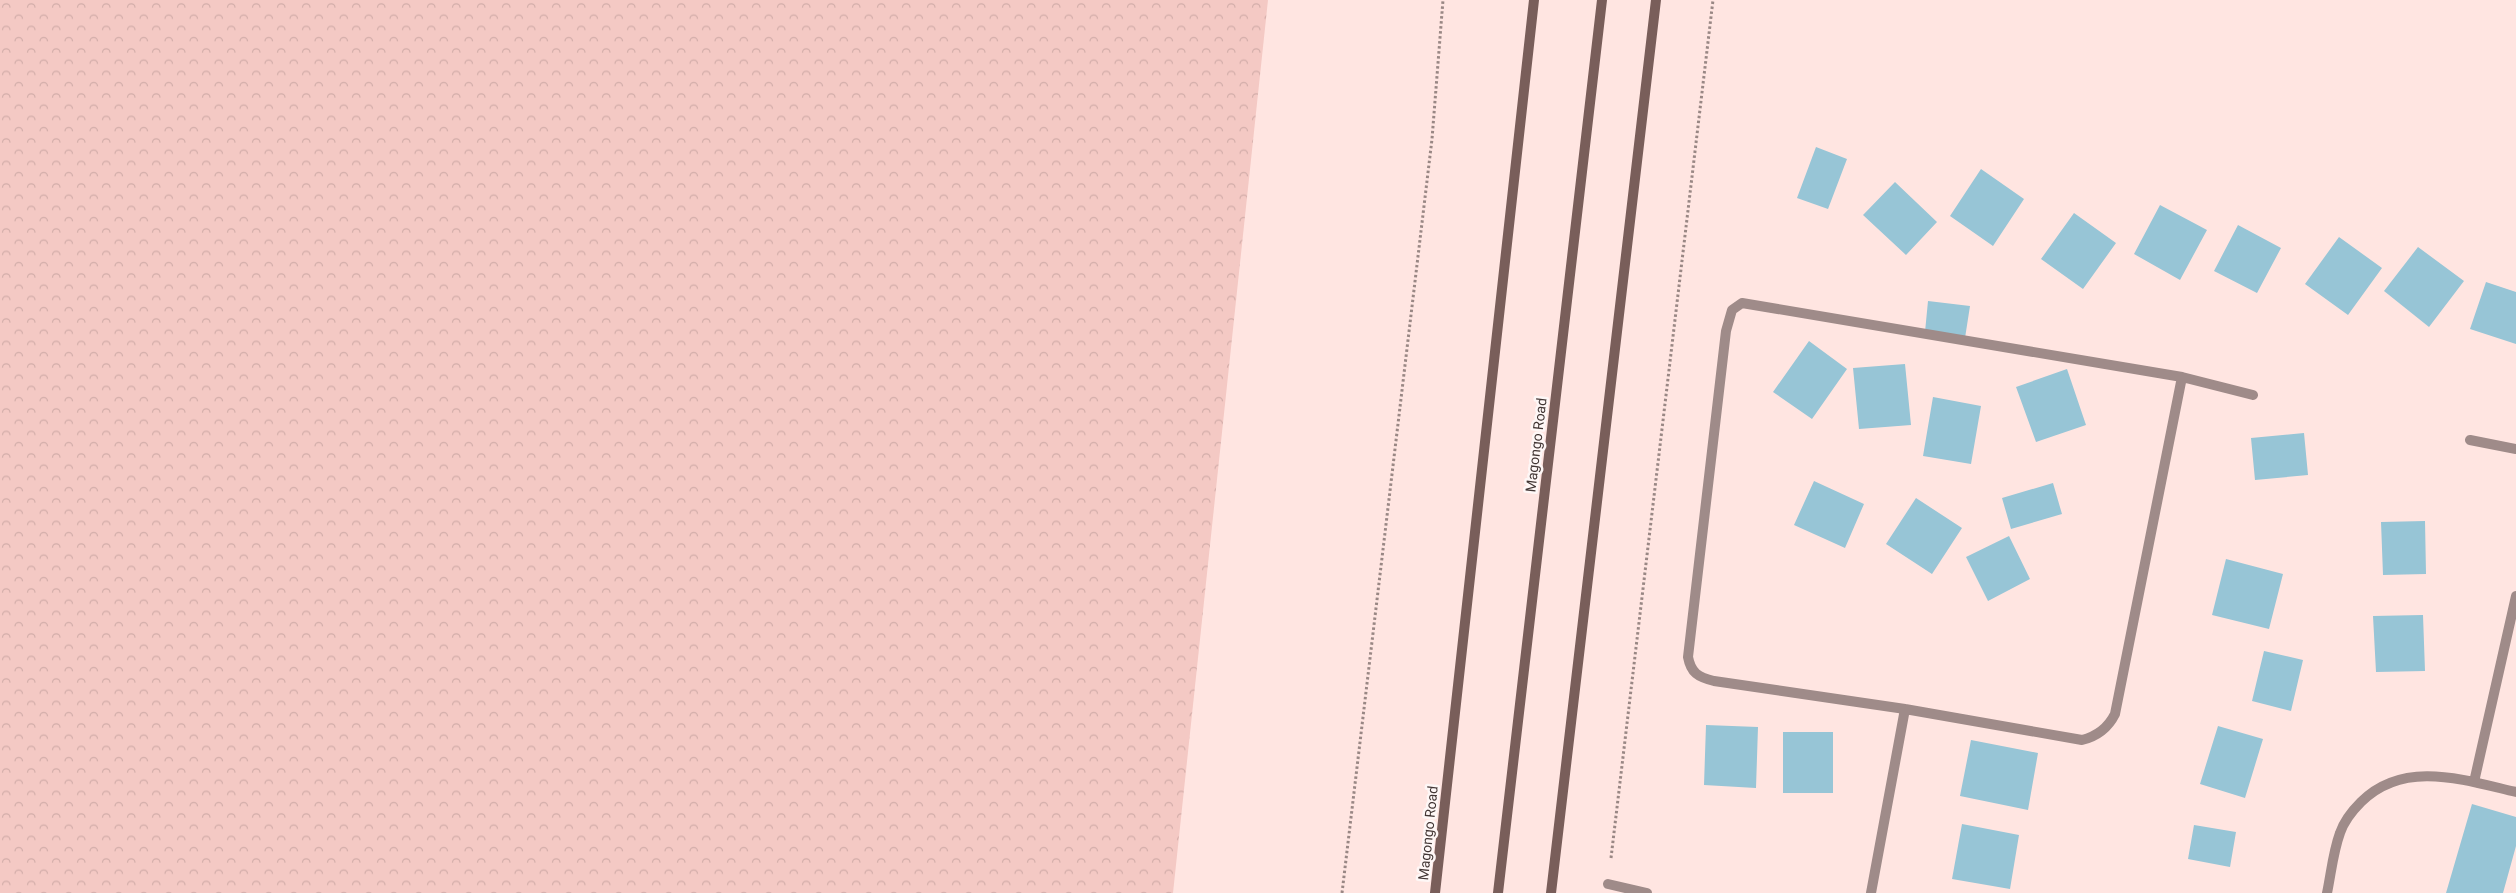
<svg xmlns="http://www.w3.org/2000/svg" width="2516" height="893" viewBox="0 0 2516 893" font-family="Roboto,sans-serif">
  <defs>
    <pattern id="forest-crowns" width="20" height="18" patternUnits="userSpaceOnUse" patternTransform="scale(1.25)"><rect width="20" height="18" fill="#f4c9c4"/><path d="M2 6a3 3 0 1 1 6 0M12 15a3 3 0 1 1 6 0" fill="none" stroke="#d2ada9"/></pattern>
  </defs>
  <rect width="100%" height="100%" fill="#ffe5e1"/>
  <!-- forest -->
  <path fill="url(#forest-crowns)" d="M0,0H1268L1173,893H0Z"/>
  <!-- building -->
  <path fill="#97c5d6" d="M1816,147L1847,159L1828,209L1797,198Z
    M1981,169L2024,199L1993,246L1950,216Z
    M1895,182L1937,222L1906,255L1863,215Z
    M2160,205L2207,230L2180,280L2134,254Z
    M2074,213L2116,243L2083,289L2041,259Z
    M2238,225L2281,248L2257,293L2214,271Z
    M2339,237L2382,268L2348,315L2305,284Z
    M2418,247L2464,281L2429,327L2384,291Z
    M2486,282L2516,292V344L2470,329Z
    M1928,301L1970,306L1965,338L1925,332Z
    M1809,341L1847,369L1812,419L1773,392Z
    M1905,364L1911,425L1859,429L1853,368Z
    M2067,369L2086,425L2036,442L2016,387Z
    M1933,397L1981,406L1971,464L1923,456Z
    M2304,433L2308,475L2255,480L2251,438Z
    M1814,481L1864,504L1845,548L1794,525Z
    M2053,483L2062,514L2011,529L2002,498Z
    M1916,498L1962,528L1932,574L1886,544Z
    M2425,521L2426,574L2383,575L2381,522Z
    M2009,536L2030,579L1988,601L1966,557Z
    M2226,559L2283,574L2269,629L2212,615Z
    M2423,615L2425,671L2376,672L2373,616Z
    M2264,651L2303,660L2291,711L2252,701Z
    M1706,725L1758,727L1756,788L1704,785Z
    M2218,726L2263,739L2245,798L2200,784Z
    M1783,732H1833V793H1783Z
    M1971,740L2038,753L2028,810L1960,796Z
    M2472,804L2516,817V846L2503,893H2446Z
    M1962,824L2019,835L2010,889L1952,879Z
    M2194,825L2236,832L2230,867L2188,859Z"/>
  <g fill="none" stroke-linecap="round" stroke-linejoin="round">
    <!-- path -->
    <path stroke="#998784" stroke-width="3" stroke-dasharray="2.5 2.5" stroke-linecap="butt" d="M1611,858L1713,0
      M1342,893L1432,139L1443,0"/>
    <!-- street -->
    <path stroke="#9f8b89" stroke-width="10" d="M2182,377L2115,714C2108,728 2098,736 2082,740L1905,709L1714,681C1698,677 1691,673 1688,657L1726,331L1732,310L1742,303L2182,377L2253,395
      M2470,440L2516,449
      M2474,782L2516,596
      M1608,884L1647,893
      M1871,893L1905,709
      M2327,893C2331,874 2333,852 2340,833C2344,821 2352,811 2361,802C2404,759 2464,780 2516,792"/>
    <!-- secondary -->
    <path stroke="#795e5a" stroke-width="10" d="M1435,893L1534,0
      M1498,893L1602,0
      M1551,893L1656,0"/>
  </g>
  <g text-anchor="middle" stroke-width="5" stroke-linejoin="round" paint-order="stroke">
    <!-- street labels -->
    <g font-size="14" fill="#423634" stroke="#fef7f6">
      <text transform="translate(1536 445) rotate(-83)" y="5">Magongo Road</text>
      <text transform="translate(1428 833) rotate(-84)" y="5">Magongo Road</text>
    </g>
  </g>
</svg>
